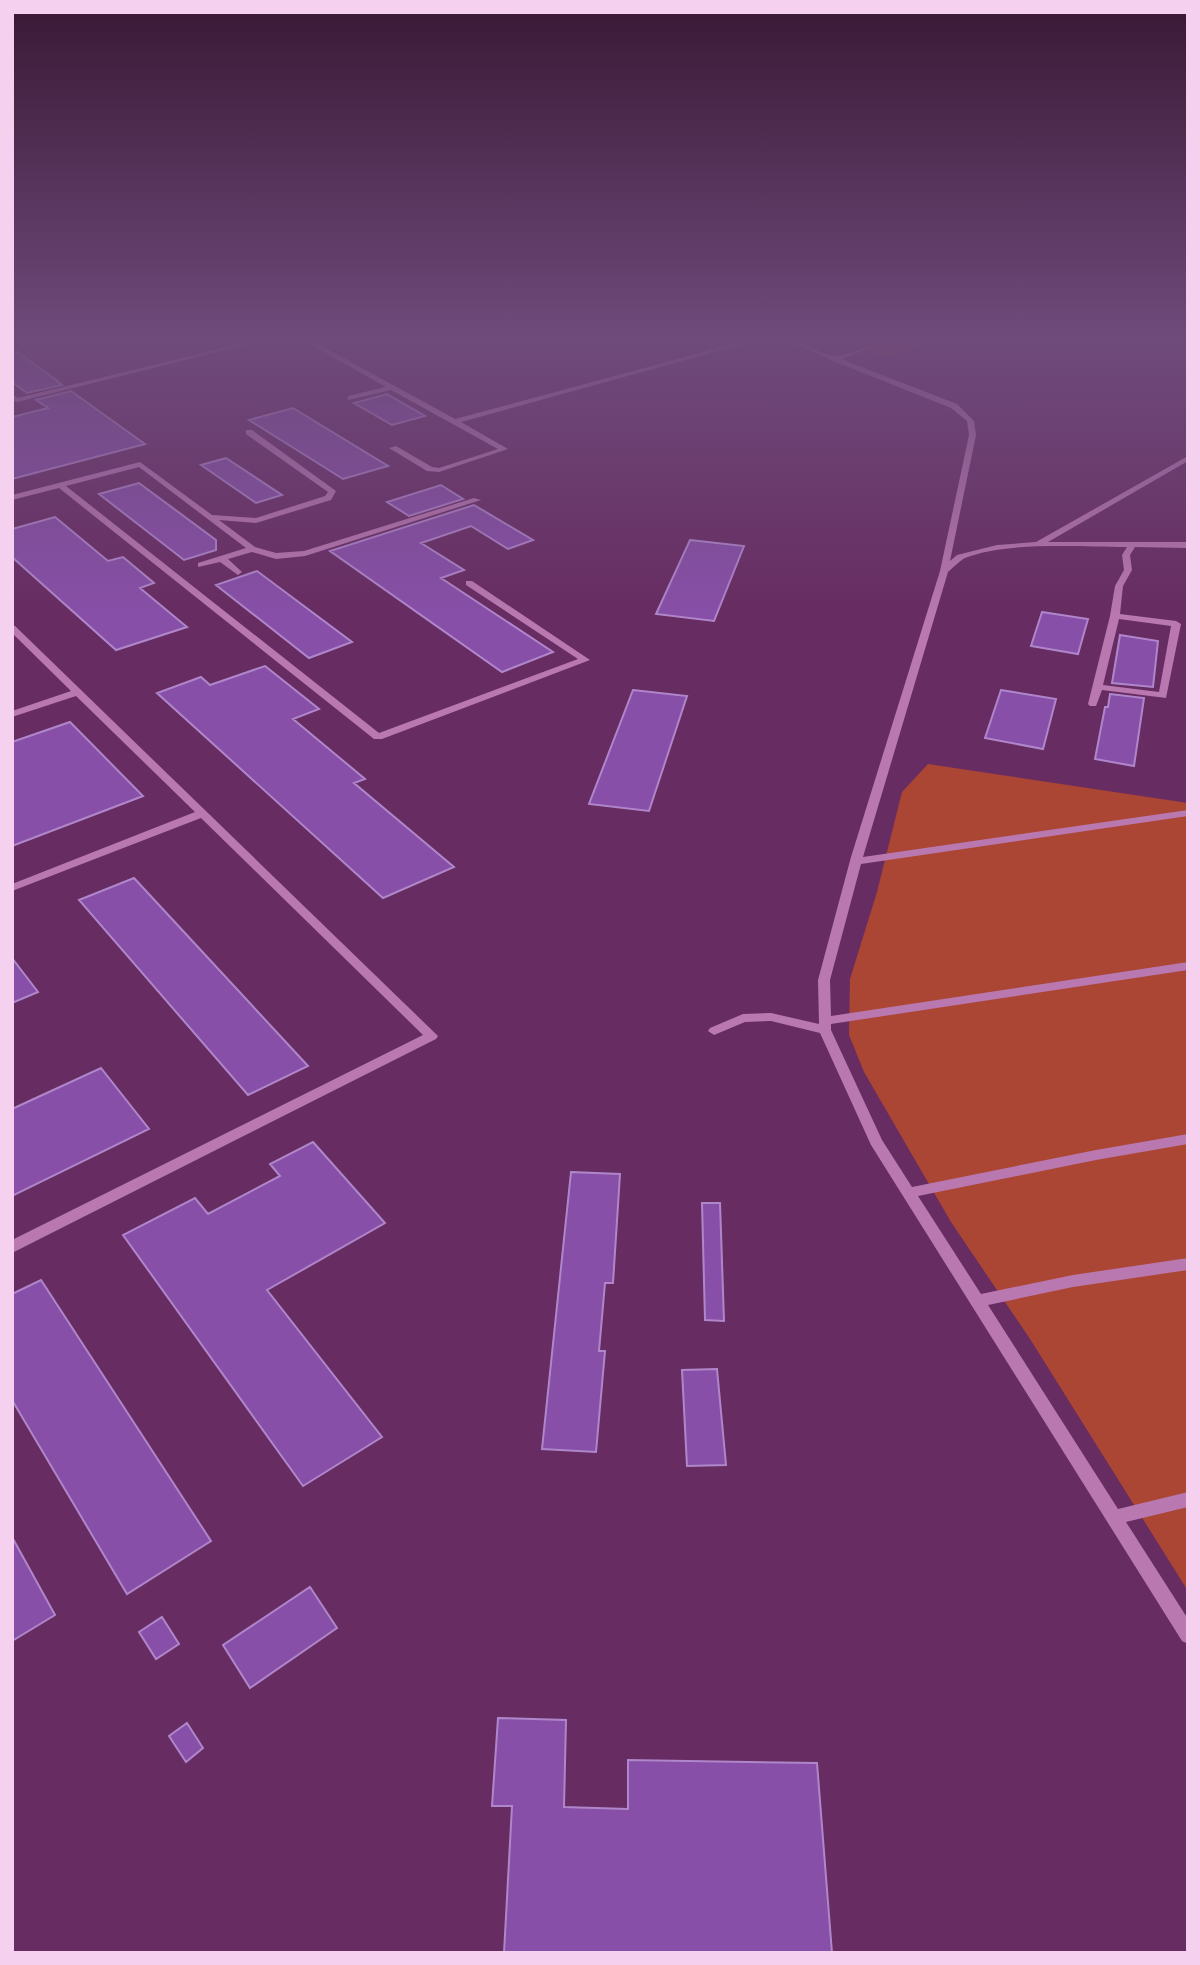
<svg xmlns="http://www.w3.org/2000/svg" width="1200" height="1965" viewBox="0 0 1200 1965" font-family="'IBM Plex Sans',sans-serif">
  <rect width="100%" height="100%" fill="#672c61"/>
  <!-- green -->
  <path fill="#ab4534" d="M842,340H939L884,357Z
    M928,764L1188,803V1591L1030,1339L951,1222L864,1072L849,1035L850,979L877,892L902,792Z"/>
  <!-- building -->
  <path fill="#874fa7" stroke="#b086cb" stroke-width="2" d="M12,348L55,379L62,385L27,393L12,382Z
    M71,391L145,444L12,479V417L48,408L36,400Z
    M387,394L425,416L392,425L354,403Z
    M293,408L388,466L343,479L249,420Z
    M226,458L282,495L256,503L201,465Z
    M139,483L216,540V550L184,560L99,494Z
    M441,485L463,499L409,516L387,502Z
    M474,505L533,540L508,549L471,526L421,543L464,570L441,578L553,652L502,672L330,551Z
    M55,517L108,561L123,557L154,583L140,588L187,627L116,650L12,557V529Z
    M690,540L744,546L714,621L656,614Z
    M257,571L352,642L309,658L216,585Z
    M1042,612L1088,619L1078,654L1031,646Z
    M1120,635L1158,641L1153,687L1112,683Z
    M265,666L319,709L293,719L365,779L354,783L454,867L383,898L157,693L201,677L210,685Z
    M633,690L687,696L649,811L589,804Z
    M1001,690L1056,699L1043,749L985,738Z
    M1110,694L1144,698L1134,766L1095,759L1105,707H1108Z
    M70,722L143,796L12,846V742Z
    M134,878L308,1066L248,1095L79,900Z
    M12,958L38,992L12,1003Z
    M101,1068L149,1129L12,1196V1109Z
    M313,1142L385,1223L267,1290L382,1437L303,1486L123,1235L195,1198L208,1214L280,1176L270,1164Z
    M571,1172L620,1174L613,1283H605L599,1351H605L596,1452L542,1449Z
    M702,1203H720L724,1321L705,1320Z
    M41,1280L211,1541L127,1594L12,1400V1294Z
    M717,1369L726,1465L687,1466L682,1370Z
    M12,1537L55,1615L12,1641Z
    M310,1587L337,1628L250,1688L223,1645Z
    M162,1617L179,1644L156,1659L139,1632Z
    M498,1718L566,1720L564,1807L628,1809V1760L817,1763L832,1953H504L512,1806H492Z
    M187,1723L203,1748L186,1762L169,1736Z"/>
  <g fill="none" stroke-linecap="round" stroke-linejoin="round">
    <!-- minor -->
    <path fill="#b978b0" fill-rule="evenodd" d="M255,340H266L17,402L12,400V394L18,398Z
      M303,340H311L455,419L748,340H758L461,422L508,449L439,472L427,471L389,448L396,446L432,467L439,468L498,449L391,390L348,400V396L386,387Z
      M786,340C804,340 818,354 834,356C847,357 876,340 894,340L841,359L957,404L974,421L976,435L950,561L957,555L997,545L1036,542L1188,456V461L1048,542H1188V548L1135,547L1130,555L1132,570L1123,586L1120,614L1176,621L1181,624L1166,698L1102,690L1096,706H1090L1088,704L1110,616L1115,586L1124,570L1122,555L1127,547C1081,547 1007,541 965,558C959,561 953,568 948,572L863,857L1188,810V816L861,864L830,980L831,1016L1188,962V970L831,1024V1030L882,1140L912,1187L1096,1150L1188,1134V1144L1096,1160L918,1196L981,1294L1073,1275L1188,1258V1270L1073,1287L988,1305L1118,1509L1188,1492V1507L1126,1522L1188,1619V1644L1182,1641L871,1145L820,1033L771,1021L745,1022L714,1035L708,1031L710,1028L743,1014L771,1013L819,1024L818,980L851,857L940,571L969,435L967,421L951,408L831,360ZM1119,619L1171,626L1159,692L1103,685Z
      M246,430H252L336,491L331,500L256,523L219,520L255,547L276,553L304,551L474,498L481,500L305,556L276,559L252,552L228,559L242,572L238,575L220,562L198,567V563L246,548L139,467L66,486L379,733L578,659L466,585V581H472L590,660L382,739H374L59,488L12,500V495L140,462L212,515L256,518L325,496L328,492L246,434Z
      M12,625L15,626L438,1036L436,1039L12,1253V1240L423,1035L201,818L12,891V884L195,812L76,696L12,717V711L71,691L12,633Z"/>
  </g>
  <!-- sky -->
  <linearGradient id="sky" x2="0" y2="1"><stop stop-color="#391835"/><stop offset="0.55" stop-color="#6e4b7b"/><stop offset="1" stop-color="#6e4b7b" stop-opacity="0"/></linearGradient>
  <rect width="1200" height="615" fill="url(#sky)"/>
  <!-- border -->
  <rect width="1200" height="1965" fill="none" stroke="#f5d1ef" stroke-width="28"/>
</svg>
